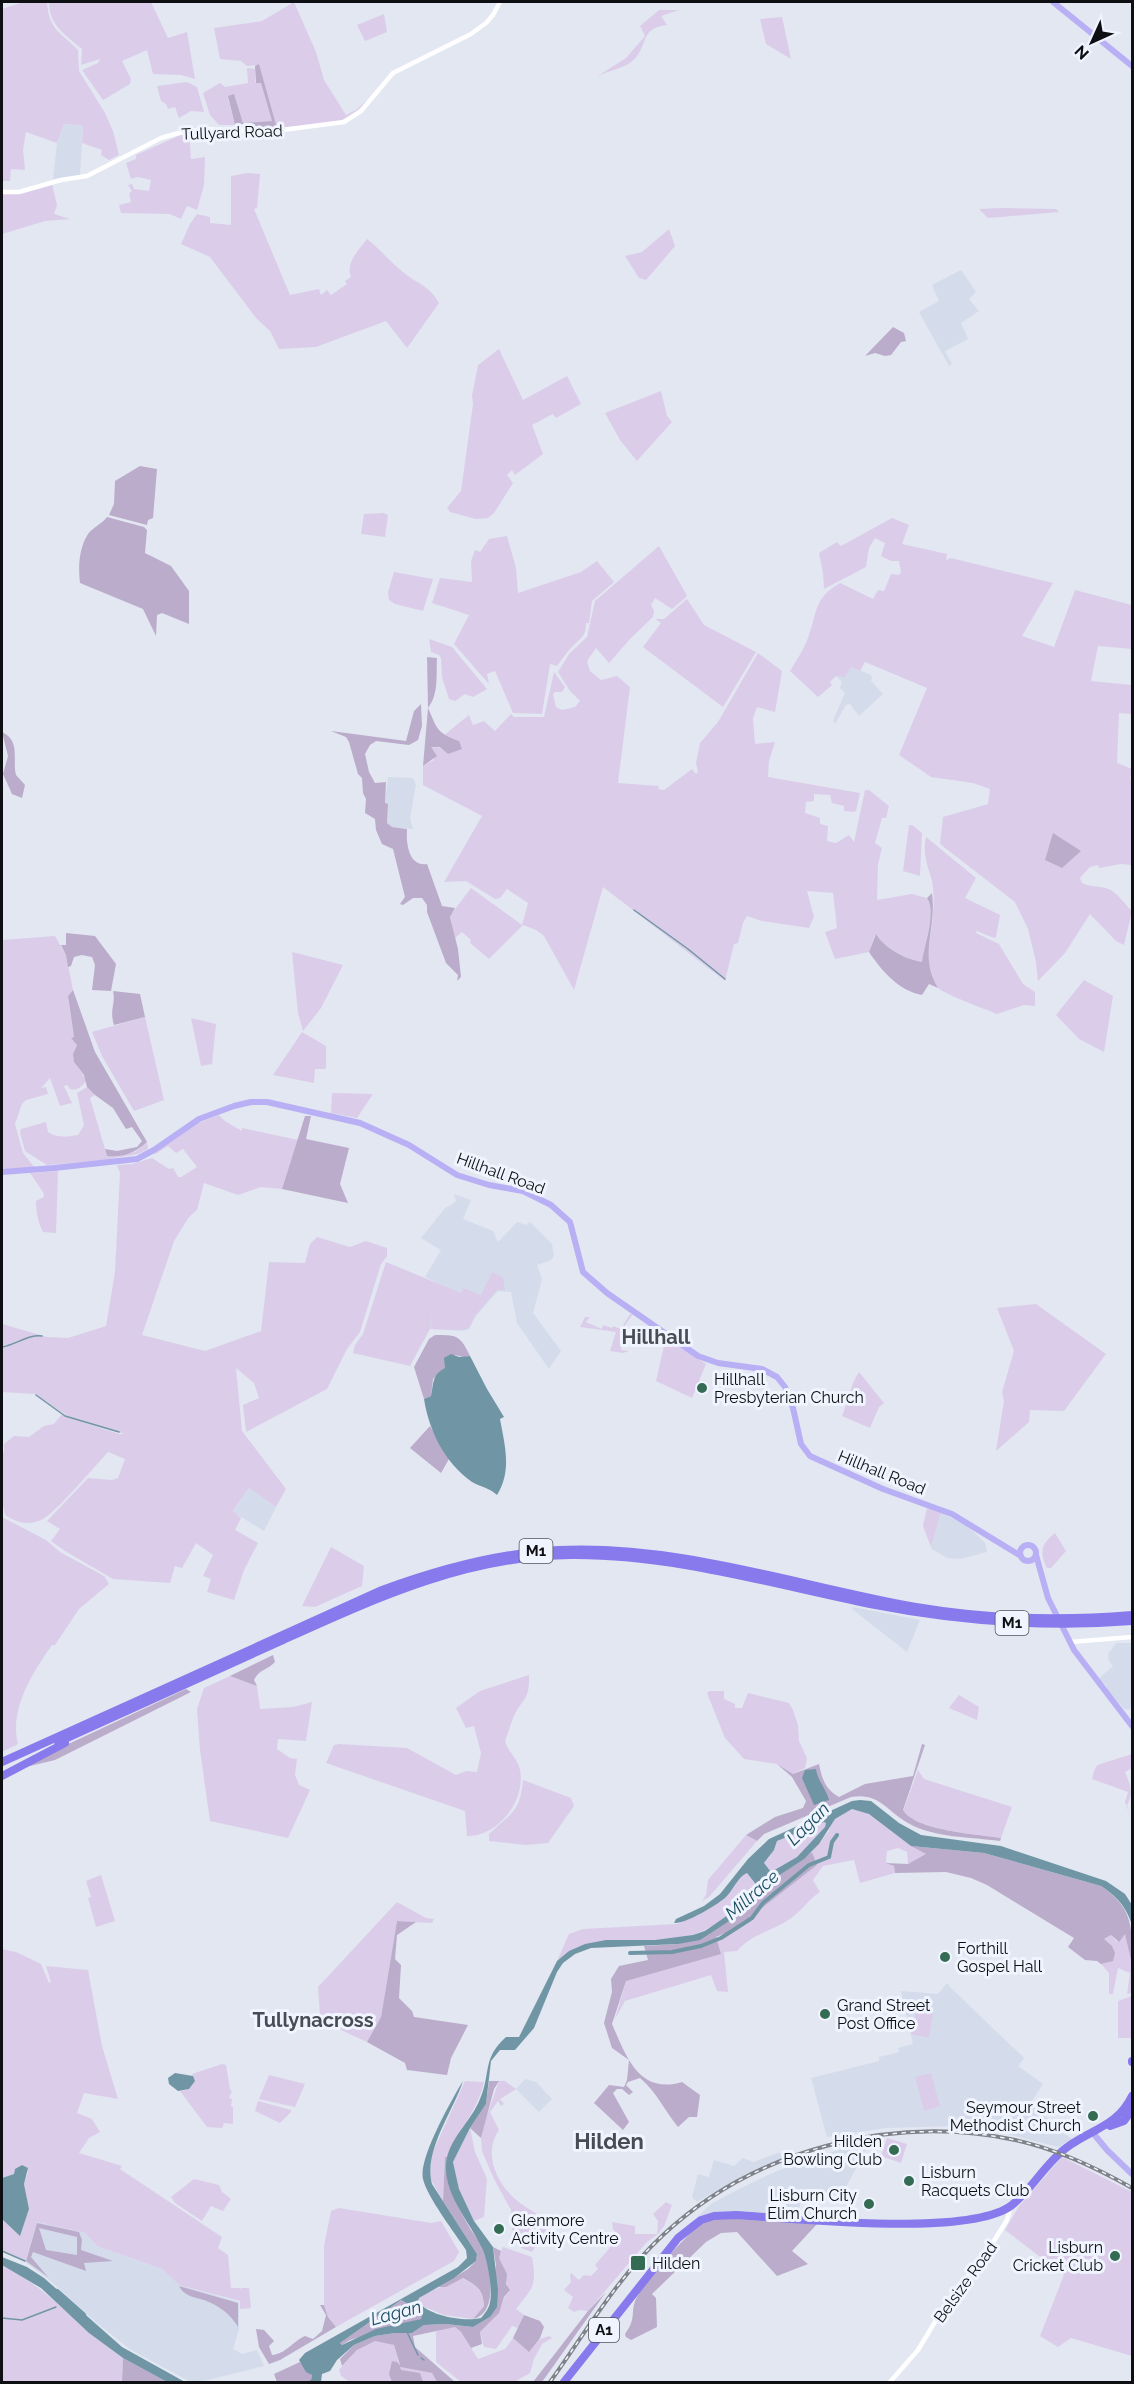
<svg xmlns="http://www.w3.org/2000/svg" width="1134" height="2384" viewBox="0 0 1134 2384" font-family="Raleway,sans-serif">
  <rect width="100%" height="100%" fill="#e2e7f1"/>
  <!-- built -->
  <path fill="#d4dcec" d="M64,124L83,126L80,175L53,180L57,143Z
    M961,270L976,292L969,299L979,311L961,323L968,339L945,351L952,364L949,366L919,312L939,301L932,285Z
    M851,667L871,675L872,678L871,681L883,694L859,716L850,704L846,705L835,724L833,720L845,693L840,688L842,682L836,676Z
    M388,777L413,778L416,784L410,819L413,829L392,827L387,823L388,804H385Z
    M454,1194L471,1200L463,1219L493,1231L498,1242L517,1222L526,1225L530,1222L552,1244L554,1256L551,1260L537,1265L542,1279L533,1313L561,1351L549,1369L517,1323L511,1292L498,1291L475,1317L469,1329L463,1331L430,1329L432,1309L441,1285L425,1277L441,1250L421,1238L446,1207L450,1206L456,1201Z
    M249,1488L276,1507L264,1531L233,1512Z
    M941,1513L968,1526L985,1543L987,1552L960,1559L947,1558L932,1549L931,1547Z
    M853,1607L920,1620L907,1652L852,1609Z
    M1116,1643H1132V1705L1129,1710L1124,1709L1106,1688L1107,1686L1098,1679L1113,1666L1109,1661L1108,1654Z
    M947,1983L952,1989L1024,2058L1018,2066L1043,2084L1030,2104L1051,2121L1050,2124L1072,2139L1058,2147L996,2131L956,2126L886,2128L827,2137L811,2078L879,2061V2057L899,2052L898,2048L913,2044L901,1991L938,1994Z
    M525,2079L536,2082L552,2099L539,2112L516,2089Z
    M861,2144L867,2147L842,2195H818L819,2191L805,2189L797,2215L729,2211L698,2216L711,2204L735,2191L768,2175L809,2158Z
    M780,2152L782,2159L746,2174L697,2202L692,2197L698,2174L709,2177L714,2160L734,2166L743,2158L753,2162Z
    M37,2222L85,2233L97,2246L162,2269L179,2285L239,2302V2329L233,2349L242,2354L257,2350L264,2366L200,2382L189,2381L131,2350L98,2324L48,2279L25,2262Z"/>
  <!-- green -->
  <path fill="#dbcdea" d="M24,2H47C49,31 61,32 78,50L79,71L105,113L113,131L119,155L109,160L101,155L102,150L82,143L83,126L64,124L57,143L26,132L23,150L25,170L11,169L10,181H2V9Z
    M49,2H151L168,38L187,32L195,79L181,75L153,74L147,50L122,61L131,79L130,84L103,100L82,70L98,63L100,59L81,65L82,49C66,35 49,26 49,2Z
    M294,2L316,52L324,80L346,115L356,110L374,94L355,113L338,122L277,128L259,65L247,66L241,61L220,59L214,28L262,21Z
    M659,10H679L661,16L667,25C637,28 650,49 630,63C625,67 606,72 598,76L626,58L645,36L640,26Z
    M384,14L387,32L365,41L357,25Z
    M782,17L791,59L766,44L760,19Z
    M248,68L255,69V82L261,83L272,121L243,123L234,95L228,97L235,125H219L210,115L203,93L220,83L225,87L248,83L247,69Z
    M187,82L197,87L204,112L191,111L179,118L175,107L168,109L166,104L161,101L157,86Z
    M185,133H189L191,159L205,157L204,185L197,210L187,206L181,219L170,214L121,213L119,205L131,202L129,193L132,191L128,185L132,184L134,189L149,191L151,180L138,177L131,179L126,163L136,159V155Z
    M248,173L260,174L257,208L254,209L290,295L319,289L321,295L327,290L331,295L347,284L345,281L351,277C345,263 359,250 367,239C380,249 390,262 403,272C417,284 429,285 439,303L407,348L386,321L316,347L279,349L270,331L256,318L210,257L181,244L190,224L197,214L210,217V223L231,225V176Z
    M52,184L57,205L54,214L70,219L45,221L2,234V193Z
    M1002,208L1056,209L1059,212L988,218L979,209Z
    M669,229L675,246L646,280L639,278L625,256L642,252Z
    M499,349L523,400L567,376L581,404L556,418L553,414L532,425L543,454L515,475L512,470L507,475L513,483L494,513L488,518L476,519L450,512L447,508L461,491L473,404L472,396L478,365Z
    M661,391L667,416L672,422L637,461L620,440L605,413Z
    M384,513L388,515L385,537L361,534L364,514Z
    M892,518L909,525L902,544L947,554L946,560L951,558L1053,583L1022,636L1054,647L1075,590L1132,605V649L1098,646L1091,681L1132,685V714L1119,713L1117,763L1132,769L1130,779L1132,780V865L1121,864L1099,868L1098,865L1090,867L1080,878L1082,883C1090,887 1098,886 1106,888C1118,892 1124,904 1132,911L1124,945L1116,941L1090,914L1065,953L1038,981L1036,962L1028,929L1015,902L940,844L943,817L988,804L990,789L973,783L931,777L899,755L927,688L865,662L860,671L851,667L845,677L836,676L830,682L832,685L818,697L790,671C796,661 804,649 808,638C818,611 813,599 840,583L873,599L878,590L884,591L891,574L899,575L901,572L899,561H891L881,556L885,543L875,538L869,548L866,567L824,589L823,573L819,553L837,542L841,546Z
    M507,536L516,568L518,593L581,572L597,561L614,582L592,601L589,623H586C587,637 578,640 569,650C565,655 561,661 557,666L550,664L542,714L513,713L495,671L487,674L489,684L454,644L469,615L432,603L440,578L472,582L471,561L475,550L480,552L489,539Z
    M659,546L687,596L685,598L672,609L655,598L651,605L654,611L653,617L630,639L609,663L596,648L587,661L590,671L601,680L617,676L630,687L618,783L659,786L658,789L664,790L692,769L696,774L698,772L696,763L700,743L718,722L758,653L782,671L775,712L757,707L753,718L755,744L775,742L769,761L768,777L860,793L856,811L853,812L844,811V806L832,803L830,795L814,794V801L806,802L805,813L820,818V824L828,826L827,841L836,843L849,835L854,842L865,790H869L889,806L886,818H882L875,843L882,848L878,864L877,900L912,894L927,898L930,902L932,913L922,963C906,959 886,948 875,935L869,952L835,959L825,932L837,928L833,893L807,891L814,917L809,928L762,921L747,916L743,923L738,943L734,944L725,981L603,887L574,990L544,936L536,930L523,925L489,959L470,943L471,940L462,932L455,938L450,916L471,888L522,925L528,903L507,889L500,898L495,899L466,881L444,882L482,816L423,785V766L434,760L431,747L462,749L458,741L443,736L469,715L473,725L484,721L495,731L511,714L514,717H544L554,672L565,687L562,692H555L553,694L556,707L562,710L575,707L580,701L570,691L558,672L569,654L587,637L595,601Z
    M394,572L433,579L423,611L395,604L389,600L388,592Z
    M687,599L704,625L756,652L723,707L643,647L661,623L655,619H664Z
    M429,639L452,647L487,689L473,697L465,694L455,701L449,699L442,677L441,658L439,655L431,652Z
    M909,825H912L922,833L920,876L903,871Z
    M926,837L976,878L965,898L1000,915L996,937L994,938L977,931L976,933L999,944L1023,984L1035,992V1006L1024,1005L997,1014C985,1009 946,995 938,988C919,972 933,933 933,913C934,904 934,890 932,881C928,867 922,853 926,837Z
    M55,936L66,955L73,990L68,997L74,1037L71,1038L77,1045C68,1063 80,1066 86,1081C82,1087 77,1091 70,1089L67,1085L64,1086L72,1103L60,1106L50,1078L41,1088L46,1087L48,1094L26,1100L22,1104L15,1124L23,1153L35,1168L2,1169V940Z
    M292,952L343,965L321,1008L303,1031L298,1013Z
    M1084,980L1113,996L1104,1052L1079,1039L1056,1015Z
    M145,1017L164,1100L134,1111L102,1056L92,1032Z
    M191,1018L216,1024L212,1064L201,1066Z
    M302,1032L326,1046V1069H315L314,1083L273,1075Z
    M87,1087L95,1095L90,1098L107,1156L135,1152L147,1142L148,1149L138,1154L103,1160L47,1165L25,1151L20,1133L21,1129L46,1122L48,1132C56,1138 68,1137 78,1135L84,1125L77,1093Z
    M332,1093L373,1094L357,1118L331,1113Z
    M219,1115L225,1121L242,1131V1128L298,1140L282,1189L261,1187L238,1195L204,1183L197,1210L189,1217L174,1241L142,1335L205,1351L261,1331L269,1262L305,1263L310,1244L317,1237L350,1247L366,1241L387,1248V1256L381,1264L360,1332L347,1349L327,1389L246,1432L243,1405L259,1398L254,1383L236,1368L242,1431L286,1489L276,1507L249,1488L233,1511L241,1518L235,1530L258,1543L244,1570L234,1600L207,1592L211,1579L203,1576L213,1555L196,1543L182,1568L175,1566L170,1583L113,1579L65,1551L51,1541L60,1529L47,1521L88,1478L112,1480L118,1478L125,1459L108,1452C95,1466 55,1514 41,1520C27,1526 16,1522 5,1515L2,1500V1455L4,1452V1444L14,1436L29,1437L44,1426L54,1424L61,1415L119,1434H125L67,1416L35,1394L2,1392V1324L47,1337L68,1338L106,1326L115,1272L120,1173L117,1165L132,1164L152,1158L169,1169L173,1168L178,1177H181L197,1167L183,1149L176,1153L168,1146L154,1155L155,1153L193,1125Z
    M58,1171L56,1233L43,1232C38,1222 36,1212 36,1201L44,1197L43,1192L30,1173Z
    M386,1262L461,1293L463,1288L481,1295L492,1272L503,1277L505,1290H497L475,1316L469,1328L463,1330L431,1329L432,1312L430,1329L410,1366L353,1353L355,1345L363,1334Z
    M1036,1304L1106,1354L1064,1411L1030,1410L1029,1422L996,1451L1004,1401L1002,1392L1014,1351L997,1308Z
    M630,1314H633L623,1328L621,1350L629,1351L623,1353L610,1351L616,1332L580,1327L585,1317H590L586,1322L602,1329L603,1325L612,1328L613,1326L621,1329Z
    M666,1337L706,1364L692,1398L656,1381Z
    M859,1372L884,1403L879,1407L870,1428L842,1416C848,1401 851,1383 859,1372Z
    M927,1508L941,1513L931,1547L923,1526Z
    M2,1517L46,1540L60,1552L104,1576L109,1584L79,1609L55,1645H52C33,1672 9,1709 18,1744L2,1752Z
    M1055,1533L1066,1551L1051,1568H1047C1039,1553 1041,1544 1055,1533Z
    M331,1547L364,1566L362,1586L315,1607L302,1606Z
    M529,1675C530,1701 522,1698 513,1718C510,1726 508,1734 505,1741C508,1752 518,1759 520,1770C526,1800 498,1837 467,1836L465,1811L326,1763L334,1745L339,1744L407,1748L456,1775L466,1771L477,1772L481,1753L474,1726L466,1728L456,1708L480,1691Z
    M230,1676L257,1686L260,1709L293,1707L312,1702L306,1741L278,1739L277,1749L290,1758L297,1759L295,1775L299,1785L310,1790L288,1838L210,1821L200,1750L197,1709L204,1688Z
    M710,1691H724V1699L735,1704V1708H742L748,1693L789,1703L793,1710L798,1725L799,1741L807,1758L805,1768L793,1774L777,1764L744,1759L725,1738L707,1693Z
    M959,1695L979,1707L977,1720L949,1708Z
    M1132,1754V1768L1125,1772C1130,1784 1134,1793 1127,1805L1130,1815L1125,1802L1128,1792L1092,1779C1093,1775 1094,1768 1098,1765C1099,1764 1127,1756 1132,1754Z
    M918,1770L924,1779L1012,1807L1001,1838C977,1834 916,1831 903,1811Z
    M523,1780L571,1798L574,1806L548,1843L526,1845L489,1841V1834C510,1813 520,1814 523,1780Z
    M852,1809C876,1810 905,1843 927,1854L908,1864L907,1852L898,1848L887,1851L886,1862L894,1866L895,1873L860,1883L854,1860L823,1866L813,1880L820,1892C810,1898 805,1907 796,1914C777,1931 755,1931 737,1951L724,1952L728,1992L717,1991L711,1975L625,2001L615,2019L626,1981L735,1929L817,1865L812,1852L829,1831L830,1825L835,1819Z
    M824,1822L827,1823L825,1827L797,1857L771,1872L764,1864L774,1850L777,1841Z
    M746,1835L757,1841L709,1897L702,1901L706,1895L708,1880Z
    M747,1873L758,1887C739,1910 709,1934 678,1939C635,1945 593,1931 557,1961L569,1934L583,1929L676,1924C693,1919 711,1909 724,1898C732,1891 737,1876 747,1873Z
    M101,1875L115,1921L96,1927L88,1898L91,1897L86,1881Z
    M397,1902L426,1918L434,1919L432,1923L397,1921L381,2017L367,2042L343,2031L320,2016L318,1987Z
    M1125,1933L1132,1965V1993L1127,1994L1130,1973L1118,1968L1113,1994H1109V1973L1101,1964L1112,1961L1104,1939L1111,1935L1117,1942Z
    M2,1949L16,1952L41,1964L49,1983L51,1982L46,1966L88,1970L102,2046L118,2099L84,2093L77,2113L92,2119L100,2132L89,2138L79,2153L122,2166L120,2169L222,2237L218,2248L228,2255L231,2288H240V2290L241,2288H249L251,2308L240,2309V2301L179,2285L162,2269L97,2246L85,2233L37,2222L25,2262L2,2251V2219L20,2235L29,2209L24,2184L28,2172L22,2165L16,2169L14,2174L2,2178Z
    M1132,1996V2038H1118V2001Z
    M916,2011L933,2014L929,2038L911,2034Z
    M222,2064L226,2065L230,2090L232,2091L229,2098L232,2099L231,2106L233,2107V2124L224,2123L222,2128L207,2127L180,2091L187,2090L193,2076L192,2074Z
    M931,2073L940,2106L924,2111L915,2077Z
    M269,2075L305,2084L295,2107L259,2099Z
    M465,2081L484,2082C478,2110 458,2130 447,2157H445L443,2201L430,2178L431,2156Z
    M499,2081H505L516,2089L499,2100H501L504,2104L501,2106L498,2101L490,2112L499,2130C483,2153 496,2182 515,2199C525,2208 540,2214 550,2224L532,2252L521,2248L523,2243L512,2230L511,2210L494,2179L482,2151L481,2138L484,2124Z
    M258,2101L291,2110V2112L280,2123L255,2111Z
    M470,2128L475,2152L487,2179L484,2217L474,2221L459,2189L453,2162Z
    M887,2138L907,2144L901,2163L881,2156Z
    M1062,2157L1132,2192V2356L1071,2338L1058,2347L1040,2336L1064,2275L1005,2230L1019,2206Z
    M194,2179L219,2185L222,2192L231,2199L223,2211L211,2206L202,2221L175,2203L171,2197Z
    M666,2202L672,2205L664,2226L658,2234L646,2243L588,2311L579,2310L574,2312L568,2308L573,2297L564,2290L571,2282L570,2275L571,2273L579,2280L584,2275L591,2276L598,2269L595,2265L619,2237L613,2229L612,2222L635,2226V2234H657L658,2221L653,2214Z
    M339,2208L431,2223L441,2221L459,2252L454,2261L336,2327L328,2317L324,2305V2246L331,2211Z
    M503,2247L532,2257C537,2286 533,2287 516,2309L524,2315L518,2328L512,2326L496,2349L484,2347L480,2332C484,2327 490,2323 494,2318C502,2310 501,2299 509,2292C504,2280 507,2268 498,2258Z
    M2,2265C49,2288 80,2329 123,2358L122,2382H2Z
    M462,2278C476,2286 483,2289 484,2306L473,2319L444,2315L420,2305L419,2298C434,2287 447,2287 462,2278Z
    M455,2327L461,2332L478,2359L505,2349L513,2338L528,2351L535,2341L549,2336L552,2338L542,2344L534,2359L530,2373L514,2382H461L436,2362V2332L440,2329Z
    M375,2340L394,2345L400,2367L432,2373L437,2382H350L341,2376L339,2370L357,2350Z"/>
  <!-- forest -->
  <path fill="#bbaccb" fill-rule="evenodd" d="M259,64L277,128L245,129L243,124L235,125L228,96L234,94L243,123L272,121L261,83H256L255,66Z
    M893,327L904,333L906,341L901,342L891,355L885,356L875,353L865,356Z
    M140,466L157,469L153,518L148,520L147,525L109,515L114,504L115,481Z
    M107,517L144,527L147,530L145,553L171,566L189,591V624L162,613L157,615L156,636L143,609L80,583C78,567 79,548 88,534C93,527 102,524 107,517Z
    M427,657L437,658C436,675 439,694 428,708C437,728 436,733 459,741L462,749L448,754L440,747H431L437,756L423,766L428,708Z
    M421,704L422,726L418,740L409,745L376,741L370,745L365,754L369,772L375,783L386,782L385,803L388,804L387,823L392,827L407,829C406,842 408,867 427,864L442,906L455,908L450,917L458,949L461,977L457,981L458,975L446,963L427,912V905L422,898H413L403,905L400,904L405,897L393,849L382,844L376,830L375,819L365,813L366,799L363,793L362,778L358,774L349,742L346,737L331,731L406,741L414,711Z
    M2,732C21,741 12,759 16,775L25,785L22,798L12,794L3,774L8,756Z
    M1053,833L1081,851L1062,868L1045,860Z
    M932,893C937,929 918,956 938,988L929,984L922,995C899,991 881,970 869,952L876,934C884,948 907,960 922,962C924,946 937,911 927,898Z
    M66,933L95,936L116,964L111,991L92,990L95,965L92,957L82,955L74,957L71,966L68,967L66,955L61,945H66Z
    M73,990L95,1052L147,1142C133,1154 124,1157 107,1156L105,1149L117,1151L137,1147L142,1141L132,1127L126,1129L113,1108L95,1095L87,1087L84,1075L74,1062L73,1054L77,1045L71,1038L74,1037L68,996Z
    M113,991L140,994L145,1017L114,1025C109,1008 116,1005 113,991Z
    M305,1116H311L306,1139L349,1148L340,1184L348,1203L282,1189Z
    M435,1335C457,1335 460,1335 470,1356L464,1357L455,1355L445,1368L433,1379L431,1396L424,1399L414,1367L429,1339Z
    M430,1426L449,1459L441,1473L410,1448Z
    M273,1655L275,1662C268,1670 259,1669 254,1680L257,1686L230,1676Z
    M186,1689L191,1692L55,1760L30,1766L32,1761Z
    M922,1744L925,1745L903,1810C915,1831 977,1834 1001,1838L1000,1841C971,1837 934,1838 908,1823C887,1811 879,1792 851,1797L764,1834L757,1841L746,1835L775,1817L803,1808L806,1801L792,1777L777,1764L793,1774L819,1764C822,1779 825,1789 839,1797L865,1784L913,1776Z
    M911,1846L984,1853L1101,1886C1134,1909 1132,1927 1132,1965L1125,1934L1119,1942L1111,1935L1104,1939L1112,1946L1115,1953L1113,1961L1101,1964L1097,1961L1085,1960L1068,1947L1074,1938L987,1885L971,1878L946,1872L895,1873L894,1866L886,1863L908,1864L926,1854Z
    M812,1852L817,1865L735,1929L716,1937L721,1954L626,1981L612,2024C626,2056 639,2095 682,2082L700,2095L697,2117H689L678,2127C665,2111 656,2091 640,2078L628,2082L626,2085L633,2092L629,2095L622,2089H617L613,2093L629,2122L623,2130L594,2103L609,2085L624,2087L627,2080L629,2060L612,2048L604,2023L612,1992L611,1979L619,1966L648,1960L644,1946L678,1944L743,1912L775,1878Z
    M397,1921L416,1922L397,1935L395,1959L401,1965L399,1998L412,2011L414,2017L468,2025L451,2058L447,2075L407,2070L405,2063L367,2042L381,2017Z
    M489,2081H499L494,2089L481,2138L470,2128L486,2104Z
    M445,2157H447C443,2182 459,2209 471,2230C475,2236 481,2243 483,2250C490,2269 499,2313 473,2319L484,2306C483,2289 477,2286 463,2278L446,2287H438L468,2269L476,2261L477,2254L443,2201Z
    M728,2218L818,2223L792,2251L808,2264L777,2276L737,2232L721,2233L706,2242L652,2294L656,2298L657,2327L631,2340L626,2337L625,2334C637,2318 630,2312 636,2299C643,2283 690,2229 705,2222C712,2219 721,2219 728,2218Z
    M37,2223L79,2232L82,2240L81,2250L113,2261L84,2263L86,2271L33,2252L31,2257L48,2277L26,2261ZM39,2228L77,2237V2255L46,2250Z
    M493,2247L501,2251L499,2258L507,2274L506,2284L510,2290L504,2297L499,2313L480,2332L482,2344L471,2348L461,2332L455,2327L413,2336L415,2347L455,2382H437L432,2373L400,2367L401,2370L420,2373L423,2382H392L389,2374L392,2361L397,2362L400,2365L394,2345L375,2341L357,2350L342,2366L340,2359L354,2345L375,2336L395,2333H412L424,2325L446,2324L473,2327L490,2317L496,2265Z
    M179,2286L238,2303V2327C231,2315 222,2308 209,2302C198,2297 185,2298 179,2286Z
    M606,2292L542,2382H533L588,2311Z
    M401,2300L422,2312L421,2319L350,2340L342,2345L340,2343Z
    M320,2305H324L328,2317L336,2327L280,2360L269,2364L259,2347L256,2329L264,2330L274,2341L269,2346L272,2355C286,2354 293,2341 305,2336L313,2339L322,2331L326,2315Z
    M524,2315L540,2321L544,2327L540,2338L529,2352L513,2338Z
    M123,2358L167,2382H122Z
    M300,2362L312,2375L311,2380L302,2382H277L274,2374Z"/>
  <!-- water -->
  <path fill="#7096a5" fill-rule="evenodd" d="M451,1354L459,1357L470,1356L487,1389L504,1417L500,1419C505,1446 512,1471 497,1495C490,1488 481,1487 472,1482C445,1463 429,1431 424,1399L431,1396C434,1382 432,1375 445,1368L444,1358Z
    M816,1769C818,1782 826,1788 829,1800L814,1805L802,1778L805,1770Z
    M860,1800L871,1801L899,1823L921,1835L1001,1846L1106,1881L1125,1894L1132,1905V1925C1126,1906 1117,1897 1101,1886L984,1853L911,1846L869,1814L852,1809L835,1819L819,1844L804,1859L775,1878L743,1912L700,1940L678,1944L591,1948L575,1954L563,1963L557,1972L534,2028L515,2050H500L491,2061L486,2104L470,2128L453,2162L459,2189L474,2221L493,2247L498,2290L497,2307L490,2317L473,2327L446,2324L424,2325L412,2333H395L375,2336L354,2345L337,2360L330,2371L322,2374L321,2382H302L311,2380L312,2375L306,2372L299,2360L305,2353L458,2267L467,2258L466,2250C455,2233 427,2197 423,2179C418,2159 452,2099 463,2081C453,2112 423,2151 432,2184L477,2254L476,2261L454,2278L419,2298L418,2302C430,2316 463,2322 481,2318C485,2313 489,2309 490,2302C493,2291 487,2258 482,2248C470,2222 444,2195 446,2164C448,2139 471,2122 480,2099C491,2074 482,2058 506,2037H519L557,1961L569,1951L585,1944L606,1940H655L693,1935L705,1931L738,1908L758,1887L747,1873C738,1876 733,1891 725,1898C715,1906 686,1924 674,1923L676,1919L704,1906L720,1894L748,1859L769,1839L852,1801ZM824,1822L826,1823L825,1827L797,1857L771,1872L764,1863L774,1850L777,1841ZM401,2300L422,2312L421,2319L376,2329L342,2345L340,2343Z
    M175,2073L193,2076L195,2081L189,2089L178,2091L169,2084L168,2078Z
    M22,2165L28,2168L24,2184L29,2209L20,2236L2,2219V2178L14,2174L15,2169Z
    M2,2257L27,2267L44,2278L122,2347L185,2382H167L123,2358L89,2333L41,2288L2,2265Z"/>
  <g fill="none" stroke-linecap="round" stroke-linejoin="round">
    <!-- stream -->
    <path stroke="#7096a5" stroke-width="1.5" d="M634,910L688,949L725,979
      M2,1347C15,1345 29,1334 42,1336
      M36,1395L65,1416L119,1432
      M2,2251L25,2261
      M2,2318L22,2320L56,2307
      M407,2332L418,2355
      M421,2358L424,2360"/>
    <!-- canal -->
    <path stroke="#7096a5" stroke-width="4" d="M630,1953L672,1952L701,1946L721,1938L752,1918L763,1903L809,1865L829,1857L832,1842L837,1835"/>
    <!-- river -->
    <path stroke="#7096a5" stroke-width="6" d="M57,2292L83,2315"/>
    <!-- minor -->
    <path stroke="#fff" stroke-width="4.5" d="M2,192H19L61,180L87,176L161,138L179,133L203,129L267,132L344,122L361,111L393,73L471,34L486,23L493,15L500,2
      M1070,1642L1132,1637
      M890,2382L918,2350L947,2302L987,2252L1007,2220L1011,2206"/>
    <!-- major -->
    <path stroke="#b8aff4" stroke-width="6" d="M1053,2L1132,66
      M2,1172L54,1168L137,1159L154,1150L199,1119L234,1106L251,1102H267L360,1123L409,1145L457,1175L489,1185L523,1191L551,1205L570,1222L583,1272L607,1293L698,1356L718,1363L762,1369L777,1377L785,1387L793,1408L801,1444L810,1456L883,1489L952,1514L1021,1556
      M1020 1553a8 8 0 1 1 16 0a8 8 0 1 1-16 0Z
      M1036,1555L1048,1598L1074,1650L1132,1726
      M1093,2133L1107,2150L1132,2174"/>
    <!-- highway -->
    <path stroke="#8879ec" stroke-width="8" d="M58,1742C133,1708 208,1674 283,1640C376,1598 467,1556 571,1555C672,1554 772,1584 870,1604C957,1621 1044,1628 1132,1621
      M2,1762L382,1590C439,1569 497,1553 558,1550C679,1544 798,1586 916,1607C987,1619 1060,1621 1132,1615
      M2,1776L65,1743
      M1132,2061V2062
      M1110,2126L1124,2121L1132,2110
      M564,2382L678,2238L701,2220L714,2216L736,2215C793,2218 970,2238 1012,2205C1032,2189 1045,2164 1066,2148C1091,2129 1117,2127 1132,2096"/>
    <defs>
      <path id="rail" d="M550,2382C586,2332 617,2278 663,2235C755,2149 893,2114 1015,2140C1057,2149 1095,2167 1132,2188"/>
    </defs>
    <!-- rail casing -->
    <use href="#rail" stroke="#7f8289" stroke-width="4"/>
    <!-- rail -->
    <use href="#rail" stroke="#f0f4fe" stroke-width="1.5" stroke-dasharray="4.5" stroke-linecap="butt"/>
  </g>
  <!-- markers -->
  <g fill="#346c53" stroke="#f0f4fe" stroke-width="2">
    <circle cx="702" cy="1388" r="6"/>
    <circle cx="945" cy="1957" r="6"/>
    <circle cx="825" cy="2014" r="6"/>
    <circle cx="1093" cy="2116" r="6"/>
    <circle cx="894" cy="2150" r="6"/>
    <circle cx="909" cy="2181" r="6"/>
    <circle cx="869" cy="2204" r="6"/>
    <circle cx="499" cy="2229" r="6"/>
    <circle cx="1115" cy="2256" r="6"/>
    <rect x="630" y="2255" width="16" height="16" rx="3"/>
  </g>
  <g text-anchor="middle" stroke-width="6" stroke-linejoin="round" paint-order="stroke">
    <!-- shield labels -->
    <g fill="#f0f4fe" stroke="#525459" stroke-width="1.5">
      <rect x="519.5" y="1539" width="33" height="24" rx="4.5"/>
      <rect x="995.5" y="1611" width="33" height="24" rx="4.5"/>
      <rect x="589" y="2318" width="30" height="24" rx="4.5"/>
    </g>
    <g font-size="15" font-weight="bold" fill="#0e0f12">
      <text x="536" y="1556">M1</text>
      <text x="1012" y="1628">M1</text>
      <text x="604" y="2335">A1</text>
    </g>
    <!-- street labels -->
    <g font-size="16" fill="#0e0f12" stroke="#f0f4fe">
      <text transform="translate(232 132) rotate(-2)" y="6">Tullyard Road</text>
      <text transform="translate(501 1173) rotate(20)" y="6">Hillhall Road</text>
      <text transform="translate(882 1472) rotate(22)" y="6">Hillhall Road</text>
      <text transform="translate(965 2282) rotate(-54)" y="6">Belsize Road</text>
    </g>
    <!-- poi labels -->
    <g font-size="16" fill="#0e0f12" stroke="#f0f4fe" text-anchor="start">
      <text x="714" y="1385">Hillhall<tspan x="714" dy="18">Presbyterian Church</tspan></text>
      <text x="957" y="1954">Forthill<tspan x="957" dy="18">Gospel Hall</tspan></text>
      <text x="837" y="2011">Grand Street<tspan x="837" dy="18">Post Office</tspan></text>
      <text x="1081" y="2113" text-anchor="end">Seymour Street<tspan x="1081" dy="18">Methodist Church</tspan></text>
      <text x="882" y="2147" text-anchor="end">Hilden<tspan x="882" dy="18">Bowling Club</tspan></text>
      <text x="921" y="2178">Lisburn<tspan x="921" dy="18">Racquets Club</tspan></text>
      <text x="857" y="2201" text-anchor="end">Lisburn City<tspan x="857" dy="18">Elim Church</tspan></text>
      <text x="511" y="2226">Glenmore<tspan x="511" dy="18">Activity Centre</tspan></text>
      <text x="1103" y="2253" text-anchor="end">Lisburn<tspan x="1103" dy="18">Cricket Club</tspan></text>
      <text x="652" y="2269">Hilden</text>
    </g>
    <!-- water labels -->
    <g font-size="18" font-style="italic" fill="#1a4e60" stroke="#f0f4fe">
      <text transform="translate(808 1824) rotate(-45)" y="6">Lagan</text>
      <text transform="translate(752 1895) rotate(-41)" y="6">Millrace</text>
      <text transform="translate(396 2313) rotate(-15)" y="6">Lagan</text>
    </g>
    <!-- quarter labels -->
    <g font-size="20" font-weight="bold" fill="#484c54" stroke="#f0f4fe">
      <text x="656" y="1344">Hillhall</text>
      <text x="313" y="2027">Tullynacross</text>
    </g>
    <!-- district labels -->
    <g font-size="22" font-weight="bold" fill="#484c54" stroke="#f0f4fe">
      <text x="609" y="2149">Hilden</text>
    </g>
  </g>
  <!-- border -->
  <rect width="1134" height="2384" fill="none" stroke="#0e0f12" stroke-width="6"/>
  <!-- north arrow -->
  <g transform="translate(1092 42) rotate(225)" stroke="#f0f4fe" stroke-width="4.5" paint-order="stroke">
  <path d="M0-4.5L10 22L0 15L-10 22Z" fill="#0e0f12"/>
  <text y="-9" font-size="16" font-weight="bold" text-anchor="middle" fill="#0e0f12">N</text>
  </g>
</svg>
